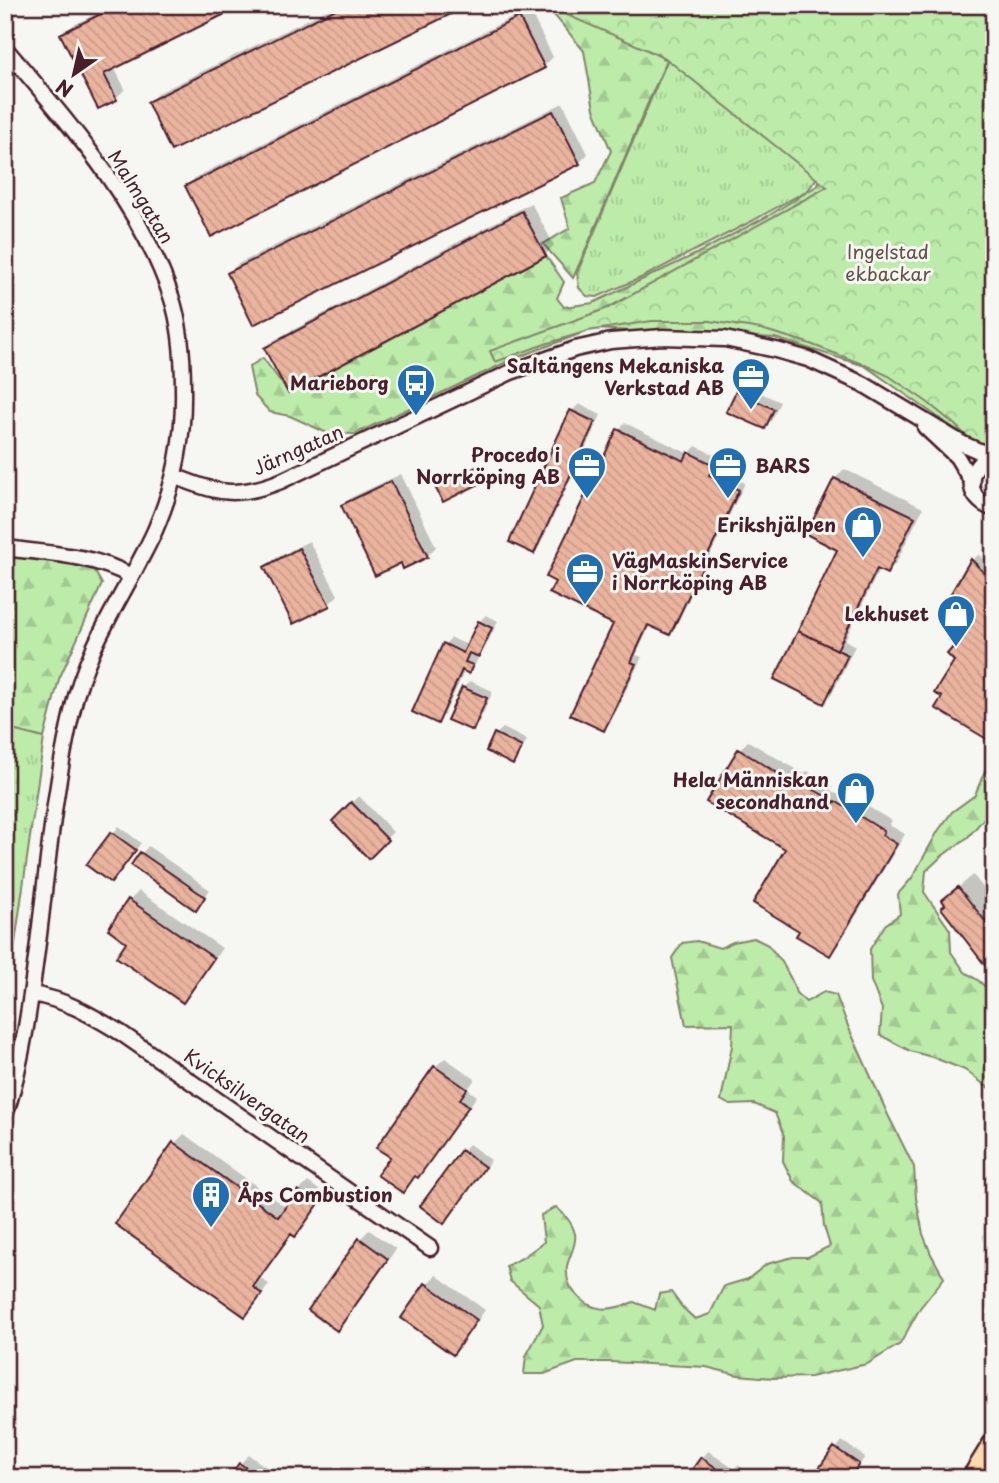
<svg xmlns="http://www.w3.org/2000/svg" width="999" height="1483" viewBox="0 0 999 1483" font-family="'Playpen Sans',sans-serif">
  <defs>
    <pattern id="grass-tufts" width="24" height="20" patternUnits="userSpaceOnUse" patternTransform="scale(1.75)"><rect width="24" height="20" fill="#bcebaa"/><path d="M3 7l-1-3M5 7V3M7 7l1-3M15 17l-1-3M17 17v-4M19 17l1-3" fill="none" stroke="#a3c992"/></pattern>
    <pattern id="forest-firs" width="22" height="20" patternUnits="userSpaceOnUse" patternTransform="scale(1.75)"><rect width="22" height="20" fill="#bcebaa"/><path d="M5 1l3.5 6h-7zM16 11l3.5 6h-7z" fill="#a3c992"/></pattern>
    <pattern id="park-crowns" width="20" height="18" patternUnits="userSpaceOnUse" patternTransform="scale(1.75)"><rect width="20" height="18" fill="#bcebaa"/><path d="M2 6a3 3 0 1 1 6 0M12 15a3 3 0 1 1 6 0" fill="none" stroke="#a3c992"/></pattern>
    <pattern id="building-back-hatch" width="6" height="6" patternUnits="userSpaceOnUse" patternTransform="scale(1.75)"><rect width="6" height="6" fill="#eab49e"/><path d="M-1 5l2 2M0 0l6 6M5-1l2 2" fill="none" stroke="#ca9a88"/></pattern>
  </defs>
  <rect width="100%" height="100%" fill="#f6f6f2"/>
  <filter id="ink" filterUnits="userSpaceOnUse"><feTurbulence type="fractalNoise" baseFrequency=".0143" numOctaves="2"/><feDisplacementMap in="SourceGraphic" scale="14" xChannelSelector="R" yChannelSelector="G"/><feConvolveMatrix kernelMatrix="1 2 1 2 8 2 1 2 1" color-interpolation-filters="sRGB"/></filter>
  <g filter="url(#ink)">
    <!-- grass -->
    <path fill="url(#grass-tufts)" stroke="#83856a" stroke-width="2" d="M846,5L824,168L808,190L752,221L645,276L597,297L587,296L579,288L577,273L668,59L611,28Z
      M5,728L44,738L7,1000L5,1001Z"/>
    <!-- forest -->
    <path fill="url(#forest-firs)" stroke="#83856a" stroke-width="2" d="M539,5H568L590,21L667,60C634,132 606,206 573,278L543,244L570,228L561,198L595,183L611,151L594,109L584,51L551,11Z
      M994,5V427L962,434L865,366L775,338L593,329L513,359L355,434L327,433L290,416L270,412L255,396L249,367L263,358L289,393L546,256L564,282L557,298L564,307L593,303L694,255L768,216L818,185L836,105Z
      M5,554L91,565L102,584L59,679L44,738L5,728Z
      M994,765V807L968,837L942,856L926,871L924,892L950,930L951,952L965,972L979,981L994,995V1092L965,1070L932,1057L910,1051L880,1035L882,1009L871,981L870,949L885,925L900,914L898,894L912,878L938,831L952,812L975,795L986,768Z
      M754,938L768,945L782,962L792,981L796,993L806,1002L824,992L836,995L848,1026L888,1115L914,1167L916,1198L923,1234L931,1254L944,1278L920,1308L900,1344L867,1364L810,1377L773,1378L738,1375L706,1367L610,1362H577L544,1374H524L526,1356L543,1325L539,1305L510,1281L506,1266L522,1258L544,1242L541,1215L556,1207C565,1215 572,1222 575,1234C577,1245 569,1256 567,1266C566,1276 568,1285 574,1292C592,1314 610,1311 634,1302L655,1310L659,1294L671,1292L682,1307L695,1319L710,1314L724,1286L748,1279L767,1264L793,1257H808L830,1246L824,1226L822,1203L793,1181L783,1161L784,1136L775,1113L754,1104L730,1105L721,1100L732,1046L733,1024L686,1025L672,958L682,943L697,941L720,948L733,942Z"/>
    <!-- park -->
    <path fill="url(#park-crowns)" stroke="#83856a" stroke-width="2" d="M544,5H994V435L979,448L954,424L927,402L889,376L865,365L805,342L761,329L710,321H652L588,331L545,344L495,362L490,351L608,308L827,187L664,57Z"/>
    <!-- shadow -->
    <path fill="#0003" d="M113,5H239L114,67L125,89L116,98L63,35L72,26Z
      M337,5H457L450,12L149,102L158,93Z
      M529,9L553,57L544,66L187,186L196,177Z
      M563,103L588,154L579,163L229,273L238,264Z
      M531,203L554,245L545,255L266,348L276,339Z
      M744,385L780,402L771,421L764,427L737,392Z
      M579,404L601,415L540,545L534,552L572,411Z
      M625,423L689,454L696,446L720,458L715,468L745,483L676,626L669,633L651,624L636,655L642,657L610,723L604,729L616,623L557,581L548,576L619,430Z
      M480,464L487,477L482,481L437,487L441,483Z
      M844,469L923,508L896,563L887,572L880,568L845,640L855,646L833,692L824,701L840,549L835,479Z
      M401,474L436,547L427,556L401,561L343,506L352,497Z
      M309,541L338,595L329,604L266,567L276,558Z
      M979,554L994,570V735L944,697L956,661L957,646L956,635L940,617L973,560Z
      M486,615L498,621L485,648L476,657L478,658L475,665L468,671L465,670L444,715L437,721L445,644L451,638L468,645L479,622Z
      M470,681L493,691L479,722L472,729L463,688Z
      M503,728L527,740L519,756L512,763L496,734Z
      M748,741L804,774L807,771L826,782L833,786L830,790L842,797L845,793L892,821L889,825L905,834L839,944L830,954L802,930L788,849L739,750Z
      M359,796L393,832L369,856L334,821Z
      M119,826L141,843L117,874L89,864Z
      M148,846L210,890L195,908L133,865Z
      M973,875L994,901V974L944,900Z
      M139,891L222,948L192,992L183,1001L129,942L130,900Z
      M445,1058L475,1079L468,1089L477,1096L426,1166L417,1175H416L402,1191L392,1157L378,1147L435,1067Z
      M184,1134L287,1208L299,1191L308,1182L326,1195L304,1226L295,1235L292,1233L260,1278L269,1284L254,1306L245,1315L117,1224L175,1143Z
      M469,1144L491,1160L451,1215L444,1222L423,1206L463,1151Z
      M369,1230L396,1249L346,1320L337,1329L360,1239Z
      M436,1275L485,1310L462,1343L453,1352L426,1285Z
      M5,1401L15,1408L5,1421Z
      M842,1441L865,1457L850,1478H814Z
      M708,1451L734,1469L738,1465L757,1478H688Z
      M249,1455L282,1478H230L240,1464Z"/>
    <!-- building -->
    <path fill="url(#building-back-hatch)" stroke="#4a1f2b" stroke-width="2" d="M119,5H243L104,74L117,100L98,109L60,34Z
      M344,5H447L451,14L171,151L147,102Z
      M519,17L545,68L211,237L185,186Z
      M553,111L580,164L253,325L227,273Z
      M522,211L546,256L288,393L264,348Z
      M736,391L774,409L765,429L726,412Z
      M570,410L595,422L534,554L509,542Z
      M617,429L684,461L688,452L714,465L709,475L739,490L670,635L648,625L631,662L636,664L604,731L570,715L613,624L549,593L555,582L546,577Z
      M476,467L483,482L443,502L435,487Z
      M834,478L915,517L887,574L877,569L837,650L798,631L837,550L806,534Z
      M391,481L428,557L403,569L401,563L375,576L341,505Z
      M299,548L330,606L293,624L264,567Z
      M971,559L989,578L992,574L994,575V735L990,741L935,708L942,697L934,693L954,661L947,654L954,646L949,639L953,635L937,617Z
      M478,621L492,628L479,657L469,653L465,662L473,665L469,674L462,670L438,724L412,712L443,643L463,653Z
      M798,631L848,655L824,704L774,679Z
      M462,687L487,698L473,731L447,720Z
      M494,733L522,747L513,765L486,751Z
      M738,749L794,783L796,779L816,791L825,796L822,800L832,805L835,801L884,831L882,835L897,844L830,956L796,936L799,931L753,903L785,849L706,802Z
      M351,802L388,840L369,859L332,821Z
      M111,832L136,850L111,883L86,865Z
      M140,852L205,897L196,911L131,865Z
      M958,887L994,932V977L941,908L945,905L942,900Z
      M128,899L214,958L183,1003L116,957L126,942L108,929Z
      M434,1066L467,1089L460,1099L469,1106L418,1178L415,1176L403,1193L377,1175L390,1157L376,1148Z
      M173,1142L278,1217L298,1190L318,1205L295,1237L291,1234L253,1287L262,1294L245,1317L115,1224Z
      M461,1150L485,1167L444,1224L420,1206Z
      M359,1238L388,1259L337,1331L308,1310Z
      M425,1283L477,1320L453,1355L401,1318Z
      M834,1447L859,1464L850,1478H812Z
      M701,1457L726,1475L730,1470L741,1478H686Z
      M239,1463L261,1478H228Z"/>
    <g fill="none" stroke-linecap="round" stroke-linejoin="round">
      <defs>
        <path id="minor" d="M5,48C69,124 139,201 171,296C181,325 183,357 183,388C184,434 176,480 158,523C152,539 143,554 135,570C110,616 83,660 72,712C55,785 48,860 39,935C31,996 24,1057 5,1116
          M925,427L957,457L972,482
          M994,454C965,465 963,499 994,509
          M174,476C217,493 236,499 281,481L511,372L575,349L611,341L663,337L725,339L776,350L808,359L863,384L963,444L979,451L993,454
          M5,548C50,554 91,554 131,576
          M32,994C67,1000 91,1015 121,1033L430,1248"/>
        <path id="highway" d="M973,1478L994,1444"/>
      </defs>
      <!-- minor casing -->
      <use href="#minor" stroke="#4a1f2b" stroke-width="19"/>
      <!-- highway casing -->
      <use href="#highway" stroke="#4a1f2b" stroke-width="26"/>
      <!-- minor -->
      <use href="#minor" stroke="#f6f6f2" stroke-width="14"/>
      <!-- highway -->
      <use href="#highway" stroke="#fedbac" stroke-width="21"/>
    </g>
  </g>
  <!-- icons -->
  <defs>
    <symbol id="office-pin" viewBox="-11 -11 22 30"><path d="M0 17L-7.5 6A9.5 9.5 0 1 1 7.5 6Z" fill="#1f6fb2" stroke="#f6f6f2"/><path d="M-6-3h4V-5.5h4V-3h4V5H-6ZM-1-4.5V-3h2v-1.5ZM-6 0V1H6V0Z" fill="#fff"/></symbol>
    <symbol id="bus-pin" viewBox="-11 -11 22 30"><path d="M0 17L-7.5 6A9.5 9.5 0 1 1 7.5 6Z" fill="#1f6fb2" stroke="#f6f6f2"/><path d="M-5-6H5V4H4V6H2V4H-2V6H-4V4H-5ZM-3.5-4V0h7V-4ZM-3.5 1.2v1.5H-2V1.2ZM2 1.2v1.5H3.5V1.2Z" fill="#fff"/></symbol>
    <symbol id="shop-pin" viewBox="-11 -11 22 30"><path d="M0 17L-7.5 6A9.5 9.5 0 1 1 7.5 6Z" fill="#1f6fb2" stroke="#f6f6f2"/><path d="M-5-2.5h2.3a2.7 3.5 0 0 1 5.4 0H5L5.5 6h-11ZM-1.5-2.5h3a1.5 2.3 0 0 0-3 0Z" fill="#fff"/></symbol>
    <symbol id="building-pin" viewBox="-11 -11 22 30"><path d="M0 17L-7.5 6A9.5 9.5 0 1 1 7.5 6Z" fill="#1f6fb2" stroke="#f6f6f2"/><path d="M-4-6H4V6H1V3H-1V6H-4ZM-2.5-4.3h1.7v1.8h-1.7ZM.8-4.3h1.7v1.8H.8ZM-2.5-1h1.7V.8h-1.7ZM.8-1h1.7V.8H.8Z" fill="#fff"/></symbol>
  </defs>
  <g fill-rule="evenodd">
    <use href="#office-pin" x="729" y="355" width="44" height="60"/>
    <use href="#bus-pin" x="394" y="361" width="44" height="60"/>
    <use href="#office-pin" x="565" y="444" width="44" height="60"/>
    <use href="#office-pin" x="706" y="444" width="44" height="60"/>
    <use href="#shop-pin" x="841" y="503" width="44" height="60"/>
    <use href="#office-pin" x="563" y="550" width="44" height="60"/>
    <use href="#shop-pin" x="934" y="592" width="44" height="60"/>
    <use href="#shop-pin" x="834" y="769" width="44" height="60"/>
    <use href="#building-pin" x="189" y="1173" width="44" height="60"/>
  </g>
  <g text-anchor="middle" stroke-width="6" stroke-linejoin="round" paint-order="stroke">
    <!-- street labels -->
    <g font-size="19" fill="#4a1f2b" stroke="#f6f6f2">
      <text transform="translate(141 197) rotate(58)" y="7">Malmgatan</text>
      <text transform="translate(298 450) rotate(-24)" y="7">Järngatan</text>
      <text transform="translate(247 1096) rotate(35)" y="7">Kvicksilvergatan</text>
    </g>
    <!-- park labels -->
    <g font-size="19" fill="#66524b" stroke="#f6f6f2">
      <text x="888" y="259">Ingelstad<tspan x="888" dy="22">ekbackar</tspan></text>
    </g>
    <!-- poi labels -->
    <g font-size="19" font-weight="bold" fill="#4a1f2b" stroke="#f6f6f2" text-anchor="end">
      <text x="724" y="373">Saltängens Mekaniska<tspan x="724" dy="22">Verkstad AB</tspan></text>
      <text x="389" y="390">Marieborg</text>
      <text x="560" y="462">Procedo i<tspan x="560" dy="22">Norrköping AB</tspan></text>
      <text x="755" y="473" text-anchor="start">BARS</text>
      <text x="836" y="532">Erikshjälpen</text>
      <text x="612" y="568" text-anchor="start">VägMaskinService<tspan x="612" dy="22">i Norrköping AB</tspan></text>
      <text x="929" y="621">Lekhuset</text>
      <text x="829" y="787">Hela Människan<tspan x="829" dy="22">secondhand</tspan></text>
      <text x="238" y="1202" text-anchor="start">Åps Combustion</text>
    </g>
  </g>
  <!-- margin -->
  <rect width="999" height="1483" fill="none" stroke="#f6f6f2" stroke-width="28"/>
  <rect x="14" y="14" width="971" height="1455" fill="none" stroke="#4a1f2b" stroke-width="2.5" filter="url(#ink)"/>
  <!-- north arrow -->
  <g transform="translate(74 74) rotate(214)" stroke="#f6f6f2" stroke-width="5" paint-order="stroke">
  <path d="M0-5L12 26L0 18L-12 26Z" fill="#4a1f2b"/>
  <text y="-10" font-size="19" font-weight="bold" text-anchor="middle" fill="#4a1f2b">N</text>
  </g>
</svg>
